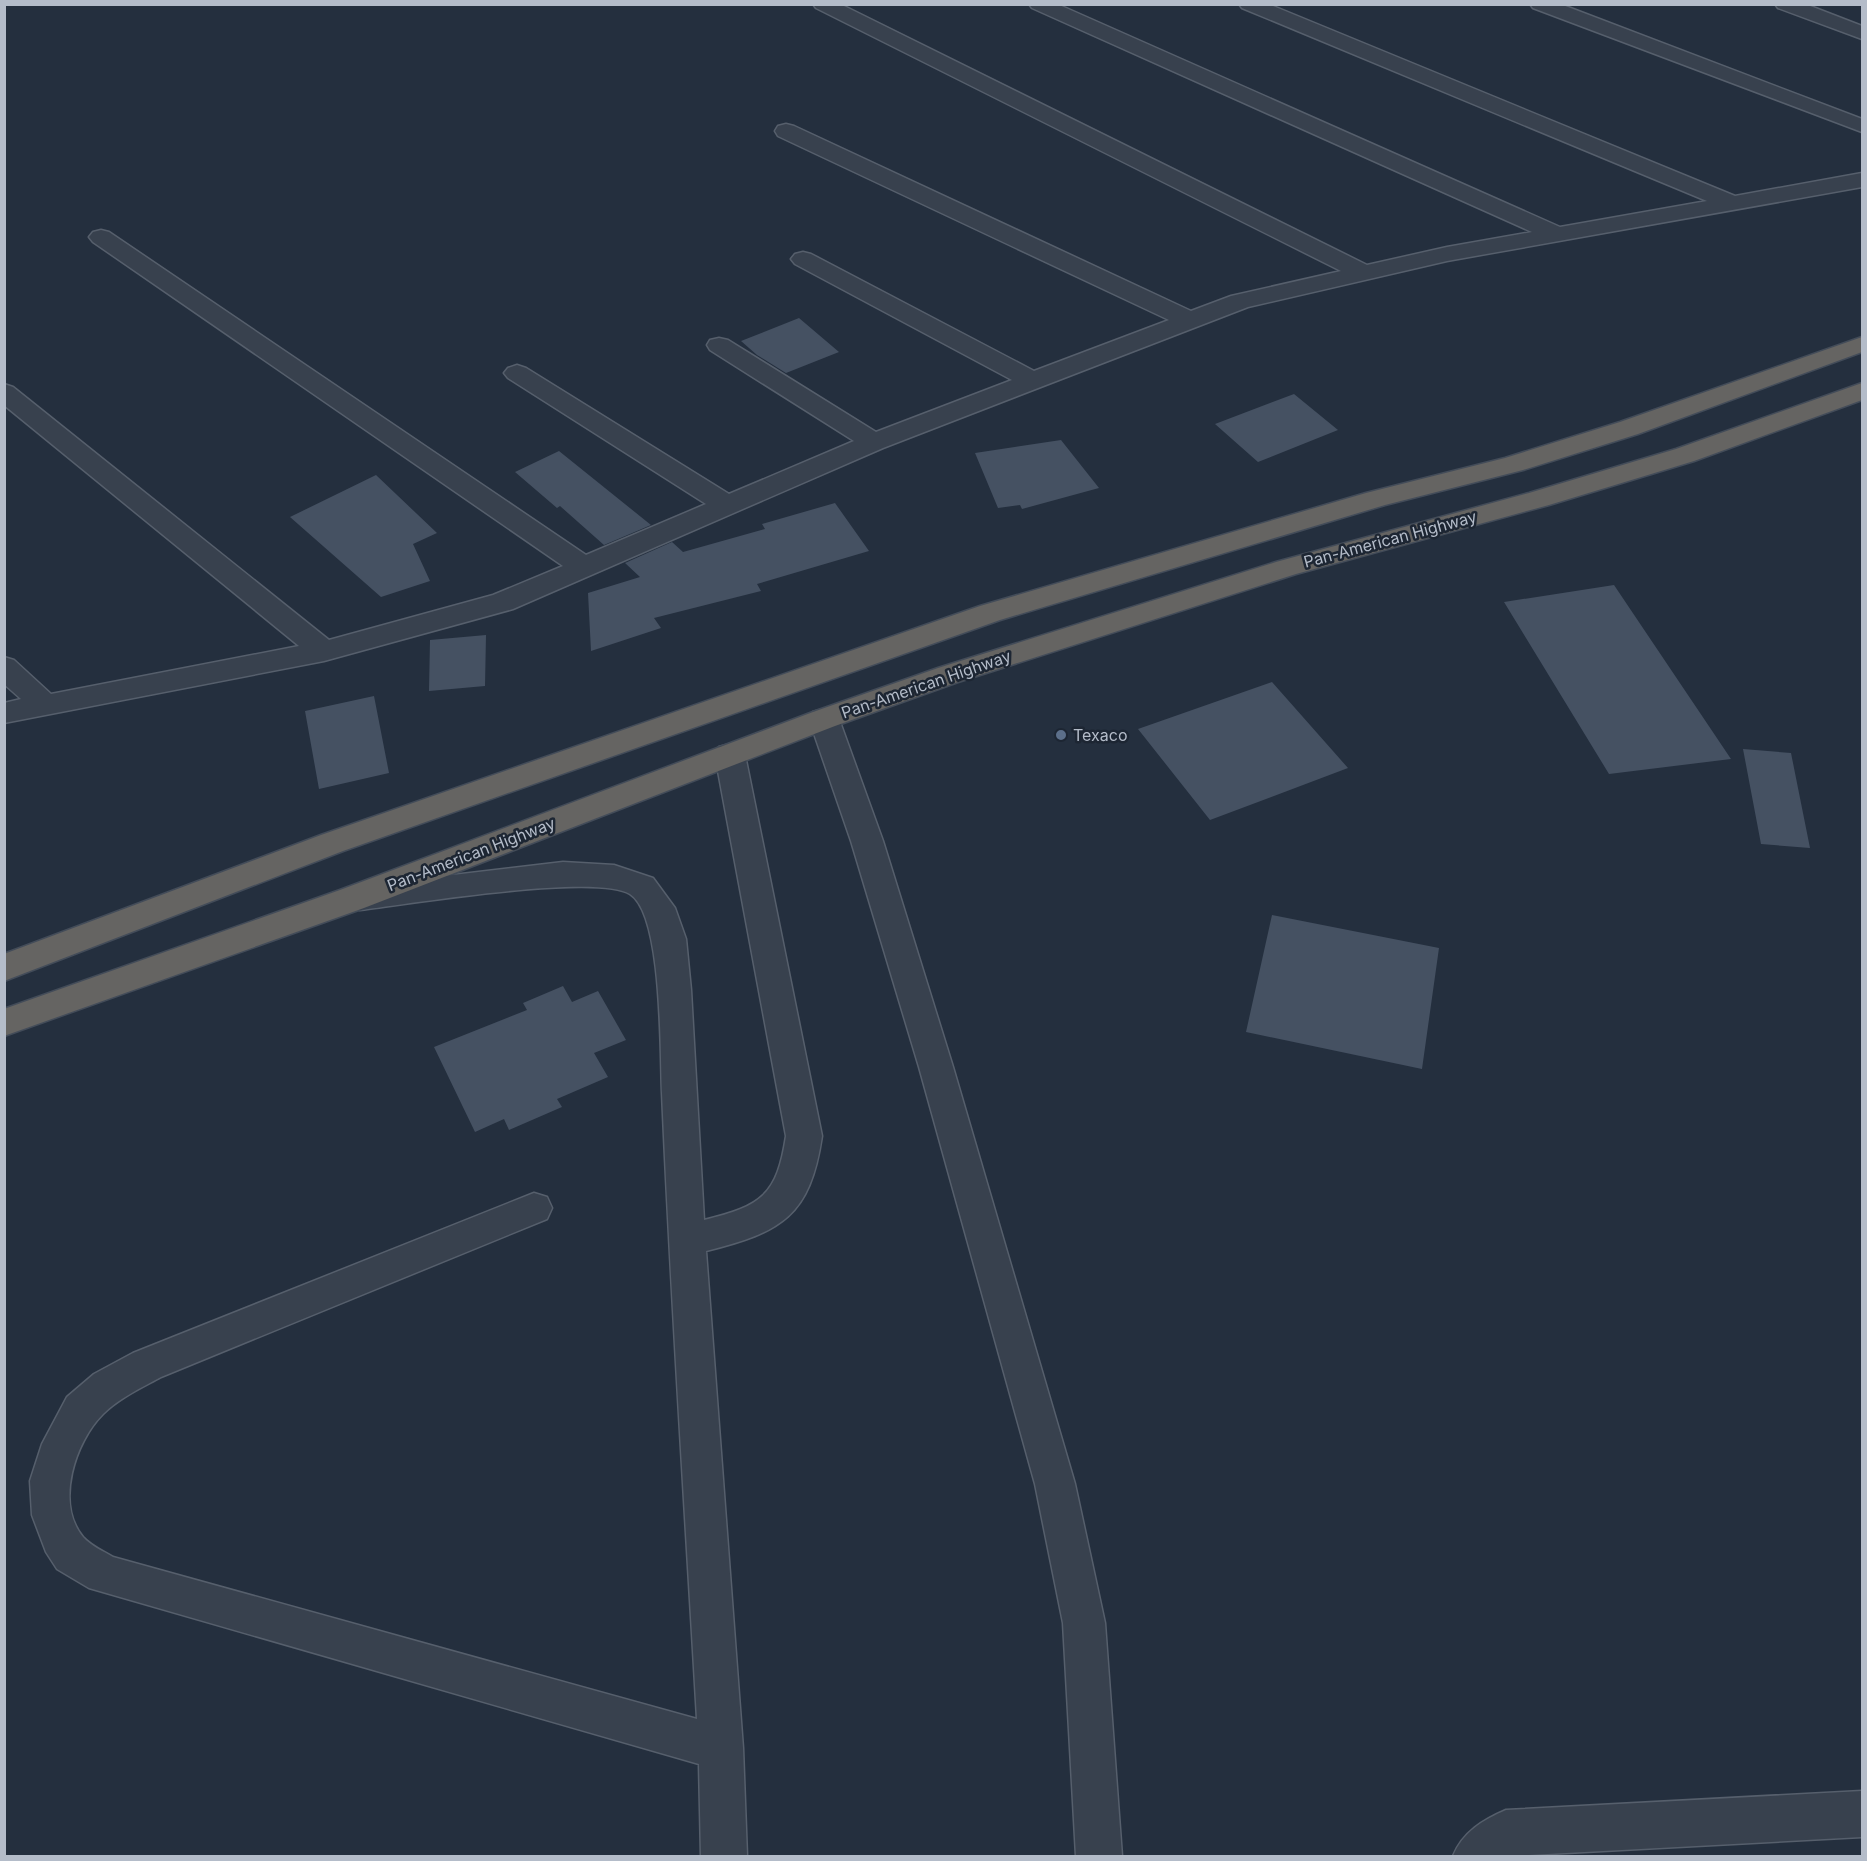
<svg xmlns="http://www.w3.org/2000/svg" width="1867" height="1861" viewBox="0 0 1867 1861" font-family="Inter,sans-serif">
  <rect width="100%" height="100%" fill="#242f3e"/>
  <!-- building -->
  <path fill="#455162" d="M799,318L839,352L786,373L757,355L741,341Z
    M1294,394L1338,430L1258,462L1215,424Z
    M1061,440L1099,488L1022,509L1020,505L998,508L975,453Z
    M559,451L651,525L604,545L560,506L557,508L515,472Z
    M376,475L437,533L413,544L430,581L381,597L290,517Z
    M835,503L869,551L757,584L761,591L654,618L661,628L591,651L588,593L640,577L625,563L672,542L683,552L765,529L762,524Z
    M1614,585L1731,759L1609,774L1504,602Z
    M486,635L485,686L429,691L430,640Z
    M1272,682L1348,768L1210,820L1138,729Z
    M374,696L389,773L319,789L305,711Z
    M1743,749L1791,753L1810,848L1761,844Z
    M1272,915L1439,948L1422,1069L1246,1032Z
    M563,986L572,1002L598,991L626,1040L594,1053L608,1077L557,1099L562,1107L509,1130L504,1119L475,1132L434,1047L527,1010L523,1003Z"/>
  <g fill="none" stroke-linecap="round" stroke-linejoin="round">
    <defs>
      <path id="minor" d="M813,4H840L1367,265L1447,247L1532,232L1032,8L1029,4H1057L1560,227L1707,201L1242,8L1239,4H1268L1735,196L1862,173V187L1447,261L1248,307L883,448L513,609L324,661L4,723V703L21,699L4,684V657L14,660L51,694L299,646L4,405V384L13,387L329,640L493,595L563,566L93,242L89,237L93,232L101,230L109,232L586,555L706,504L508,378L504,373L508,368L517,365L526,368L729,494L854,441L710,350L707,345L710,340L719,338L728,340L876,432L1012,380L795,264L791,259L795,254L803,252L811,254L1034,371L1169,320L778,136L775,131L778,126L786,124L794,126L1191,311L1231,296L1341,271L816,8Z
        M1530,4H1560L1862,119V132L1533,8Z
        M1775,4H1805L1862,26V39L1778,8Z
        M824,709L835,712L839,719L883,841L953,1067L1075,1484L1105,1623L1122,1856H1076L1063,1623L1035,1484L919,1067L851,841L809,719L813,712Z
        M730,744L741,747L745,755L822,1136C810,1216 782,1232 706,1251L743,1748L747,1856H701L699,1764L89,1588L57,1569L46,1552L32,1515L30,1481L42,1444L67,1397L94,1374L133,1353L534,1193L547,1197L552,1208L547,1219L161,1377C141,1388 119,1398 103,1414C75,1442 55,1503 83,1537C91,1546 103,1551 113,1557L697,1719C685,1511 671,1302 662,1093C660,1053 663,915 630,894C596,873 408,904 360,910L348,907L344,898L348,889L360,886L563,862L614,865L653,878L675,908L686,939L691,990L704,1220C762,1206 777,1195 786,1136L715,755L719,747Z
        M1862,1791V1837L1512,1856H1453C1463,1832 1483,1820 1506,1810Z"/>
      <path id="trunk" d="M1862,337V352L1638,434L1523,470L1385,505L1000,620L343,851L4,981V954L321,835L980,606L1366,493L1505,458L1620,422Z
        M1862,383V400L1694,461L1549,505L1296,574L958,682L835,726L364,908L4,1036V1009L340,890L813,712L938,668L1276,562L1529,493L1676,449Z"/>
    </defs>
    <!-- minor casing -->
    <use href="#minor" stroke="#565f6c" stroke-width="3"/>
    <!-- trunk casing -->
    <use href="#trunk" stroke="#434c59" stroke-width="3"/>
    <!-- minor -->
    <use href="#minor" fill="#38414e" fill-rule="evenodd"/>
    <!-- trunk -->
    <use href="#trunk" fill="#656462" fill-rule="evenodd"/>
  </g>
  <!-- markers -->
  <circle fill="#5c6f8a" stroke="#1d2633" stroke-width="2" cx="1061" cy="735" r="6"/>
  <g text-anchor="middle" stroke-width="5" stroke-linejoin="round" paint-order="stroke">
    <!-- street labels -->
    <g font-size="16" fill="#b4bcc9" stroke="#1d2633">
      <text transform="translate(1390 539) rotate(-15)" y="6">Pan-American Highway</text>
      <text transform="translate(926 684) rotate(-19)" y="6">Pan-American Highway</text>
      <text transform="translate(471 854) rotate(-21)" y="6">Pan-American Highway</text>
    </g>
    <!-- poi labels -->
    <g font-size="16" fill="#b4bcc9" stroke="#1d2633" text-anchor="start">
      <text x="1073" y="741">Texaco</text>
    </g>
  </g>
  <!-- border -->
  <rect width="1867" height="1861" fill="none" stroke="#b4bcc9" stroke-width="12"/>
</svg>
